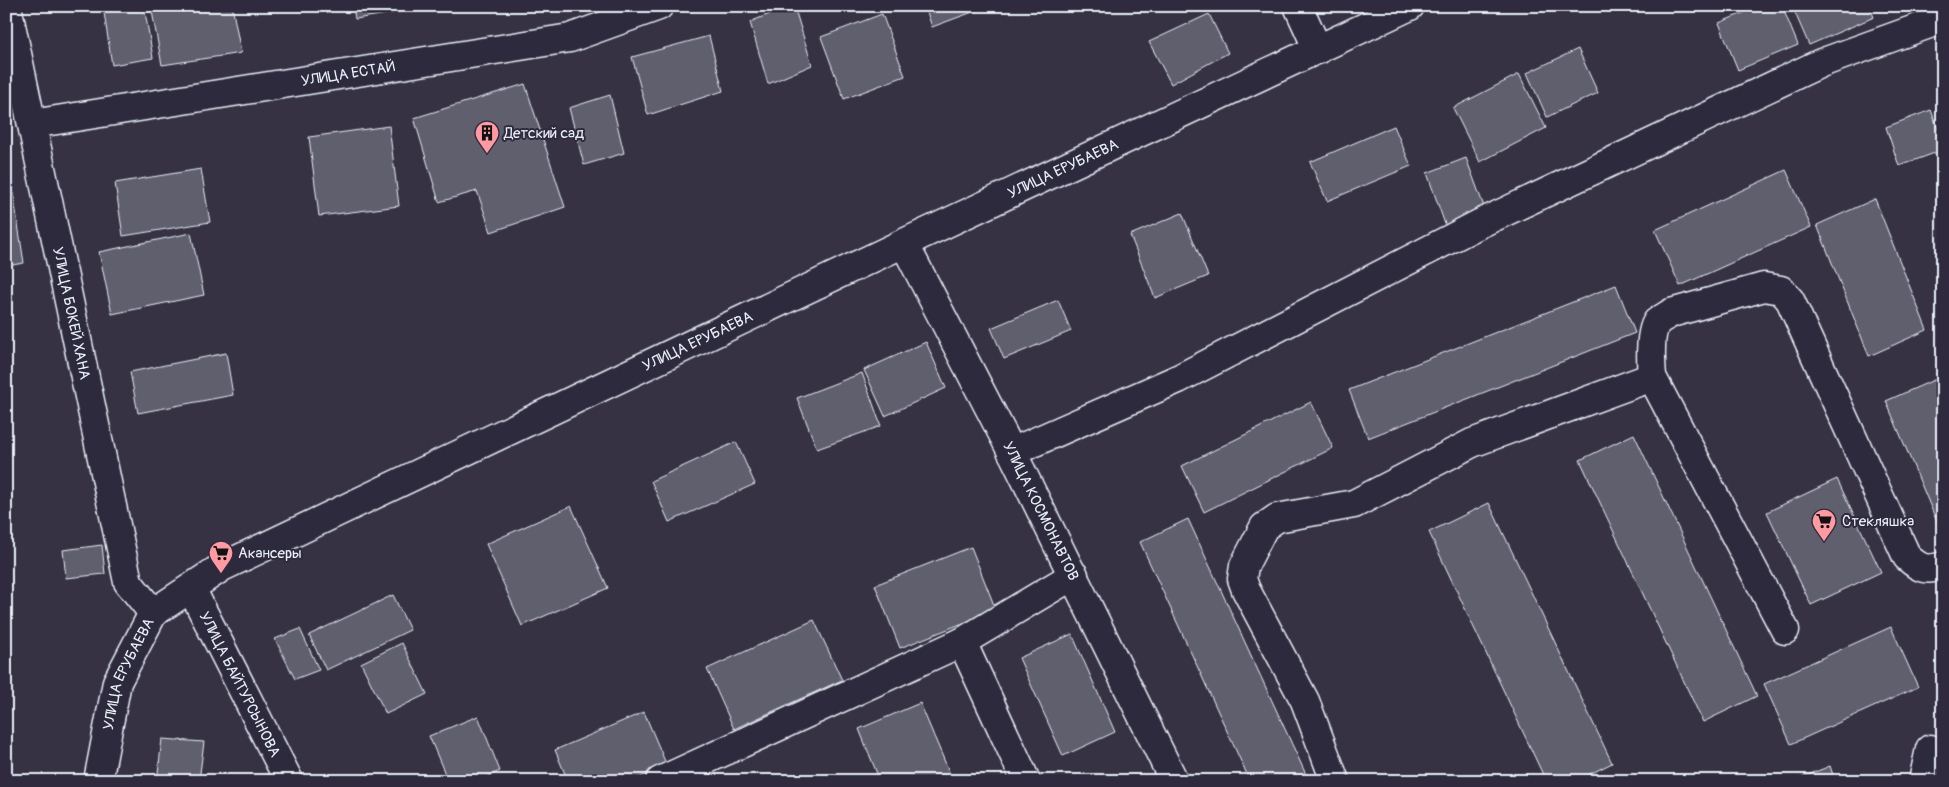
<svg xmlns="http://www.w3.org/2000/svg" width="1949" height="787" viewBox="0 0 1949 787" font-family="Pangolin,sans-serif">
  <rect width="100%" height="100%" fill="#363244"/>
  <filter id="ink" filterUnits="userSpaceOnUse"><feTurbulence type="fractalNoise" baseFrequency=".02" numOctaves="2"/><feDisplacementMap in="SourceGraphic" scale="10" xChannelSelector="R" yChannelSelector="G"/><feConvolveMatrix kernelMatrix="1 2 1 2 8 2 1 2 1" color-interpolation-filters="sRGB"/></filter>
  <g filter="url(#ink)">
    <!-- building -->
    <path fill="#605e6e" stroke="#e8f1f8" d="M103,6H144L153,58L112,65Z
      M151,6H232L241,53L162,65Z
      M353,6H432V7L355,19Z
      M789,6H794L812,65L768,84L750,22Z
      M925,6H989L932,27Z
      M1760,6H1782L1798,45L1738,70L1719,23Z
      M1792,6H1869L1874,17L1809,45Z
      M882,14L905,76L844,99L821,37Z
      M1209,14L1228,53L1171,84L1149,42Z
      M709,36L723,91L648,115L632,57Z
      M1578,49L1598,93L1547,117L1527,73Z
      M1519,74L1546,128L1480,162L1453,108Z
      M525,84L565,207L491,232L477,191L439,202L414,118Z
      M610,95L624,153L584,165L569,108Z
      M1931,110L1943,143V150L1899,166L1886,127Z
      M389,126L399,206L319,216L309,137Z
      M1394,126L1411,166L1327,201L1310,162Z
      M7,153L24,263L6,266V153Z
      M1466,158L1486,212L1446,227L1427,173Z
      M201,169L210,222L123,236L115,183Z
      M1786,170L1811,227L1680,286L1655,230Z
      M1875,199L1927,330L1869,356L1817,225Z
      M1182,213L1208,276L1155,298L1130,235Z
      M191,233L204,295L112,314L99,252Z
      M1616,285L1635,333L1368,438L1349,390Z
      M1058,300L1071,331L1004,359L991,328Z
      M926,342L946,388L885,416L864,370Z
      M226,353L233,395L138,413L130,372Z
      M862,373L881,426L817,449L797,398Z
      M1943,376V536L1886,401Z
      M1311,402L1333,448L1204,512L1182,466Z
      M1634,434L1757,696L1703,722L1580,460Z
      M736,442L755,484L669,522L651,481Z
      M1837,479L1881,572L1811,605L1767,512Z
      M1489,503L1612,763L1576,781H1546L1429,532Z
      M571,506L608,588L522,626L486,544Z
      M1188,519L1309,781H1250L1140,542Z
      M102,545L105,574L66,578L63,550Z
      M971,547L996,610L900,648L875,585Z
      M393,595L410,630L326,670L309,635Z
      M814,620L842,680L734,729L707,669Z
      M1891,627L1918,687L1791,744L1764,684Z
      M300,629L319,670L295,679L275,639Z
      M1072,634L1115,732L1063,756L1019,658Z
      M402,643L427,694L386,714L361,663Z
      M920,703L953,781H880L859,729Z
      M644,712L667,766L631,781H568L555,750Z
      M478,716L500,771L477,781H448L429,736Z
      M162,739L204,742L199,781H157Z
      M1830,766L1835,781H1793Z"/>
    <g fill="none" stroke-linecap="round" stroke-linejoin="round">
      <defs>
        <g id="minor">
          <path id="s1" d="M7,6L128,582L153,613"/>
          <path d="M1298,6L1318,50"/>
          <path id="s2" d="M32,124L570,38L659,6"/>
          <path id="s3" d="M904,243L1012,452L1174,781"/>
          <path d="M1012,452L1178,379L1479,224L1821,63L1943,19"/>
          <path id="s4" d="M191,588L289,781"/>
          <path d="M1785,630L1652,377C1651,364 1649,333 1657,322C1660,319 1667,316 1671,313L1764,287L1781,290L1790,300L1907,557C1920,569 1926,571 1943,566"/>
          <path d="M962,642L1026,781"/>
          <path id="s5" d="M98,781L117,682L153,613L222,567L904,243L1410,6"/>
          <path d="M660,781L962,642L1074,575"/>
          <path d="M1335,781L1305,701L1246,590L1242,579L1244,566L1264,527L1277,518L1354,504L1472,443L1652,377"/>
          <path d="M1923,781L1930,749"/>
        </g>
      </defs>
      <!-- minor casing -->
      <use href="#minor" stroke="#e8f1f8" stroke-width="31"/>
      <!-- minor -->
      <use href="#minor" stroke="#2f2a3d" stroke-width="28"/>
    </g>
  </g>
  <!-- icons -->
  <defs>
    <symbol id="building-pin" viewBox="-11 -11 22 30"><path d="M0 17L-7.5 6A9.5 9.5 0 1 1 7.5 6Z" fill="#ff9aa2" stroke="#2f2a3d"/><path d="M-4-6H4V6H1V3H-1V6H-4ZM-2.5-4.3h1.7v1.8h-1.7ZM.8-4.3h1.7v1.8H.8ZM-2.5-1h1.7V.8h-1.7ZM.8-1h1.7V.8H.8Z" fill="#111"/></symbol>
    <symbol id="supermarket-pin" viewBox="-11 -11 22 30"><path d="M0 17L-7.5 6A9.5 9.5 0 1 1 7.5 6Z" fill="#ff9aa2" stroke="#2f2a3d"/><path d="M-6-5.5h2.5l.6 2H6L4.5 2H-2.5L-4.4-4H-6ZM-1.5 3.2a1.3 1.3 0 1 0 .1 0ZM3 3.2a1.3 1.3 0 1 0 .1 0Z" fill="#111"/></symbol>
  </defs>
  <g fill-rule="evenodd">
    <use href="#building-pin" x="473" y="119" width="28" height="38"/>
    <use href="#supermarket-pin" x="1810" y="507" width="28" height="38"/>
    <use href="#supermarket-pin" x="207" y="539" width="28" height="38"/>
  </g>
  <g text-anchor="middle" stroke-width="4" stroke-linejoin="round" paint-order="stroke">
    <!-- street labels -->
    <g font-size="15" fill="#e8f1f8" stroke="#2f2a3d">
      <text dy="5" stroke="none"><textPath href="#s2" startOffset="320">УЛИЦА ЕСТАЙ</textPath></text>
      <text dy="5" stroke="none"><textPath href="#s5" startOffset="1192">УЛИЦА ЕРУБАЕВА</textPath></text>
      <text dy="5" stroke="none"><textPath href="#s1" startOffset="314">УЛИЦА БОКЕЙ ХАНА</textPath></text>
      <text dy="5" stroke="none"><textPath href="#s5" startOffset="788">УЛИЦА ЕРУБАЕВА</textPath></text>
      <text dy="5" stroke="none"><textPath href="#s3" startOffset="301">УЛИЦА КОСМОНАВТОВ</textPath></text>
      <text dy="5" stroke="none"><textPath href="#s5" startOffset="112">УЛИЦА ЕРУБАЕВА</textPath></text>
      <text dy="5" stroke="none"><textPath href="#s4" startOffset="108">УЛИЦА БАЙТУРСЫНОВА</textPath></text>
    </g>
    <!-- poi labels -->
    <g font-size="15" fill="#e8f1f8" stroke="#2f2a3d" text-anchor="start">
      <text x="504" y="138">Детский сад</text>
      <text x="1842" y="526">Стекляшка</text>
      <text x="238" y="558">Акансеры</text>
    </g>
  </g>
  <!-- margin -->
  <rect width="1949" height="787" fill="none" stroke="#2f2a3d" stroke-width="25"/>
  <rect x="12" y="12" width="1924" height="762" fill="none" stroke="#e8f1f8" stroke-width="2" filter="url(#ink)"/>
</svg>
